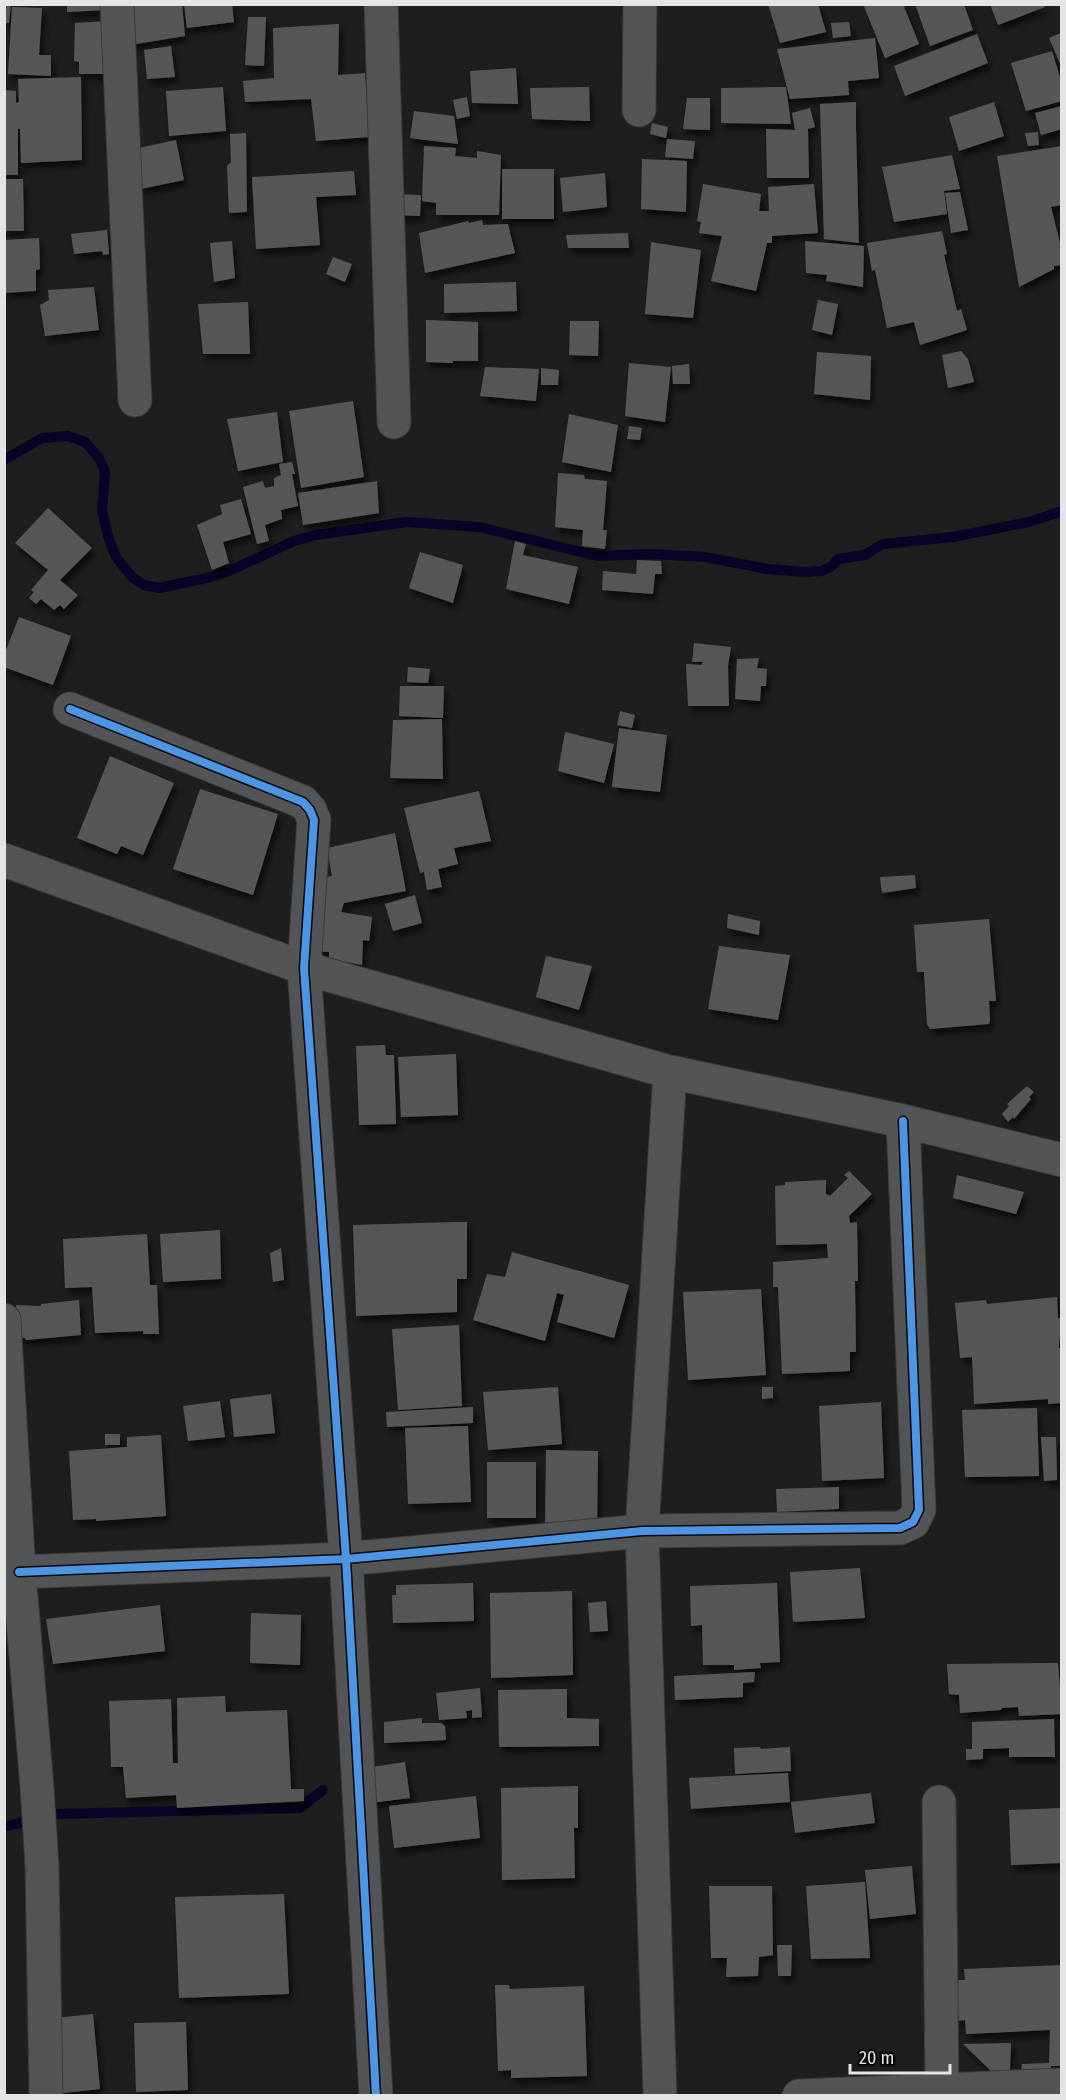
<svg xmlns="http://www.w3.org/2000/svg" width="1066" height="2100" viewBox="0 0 1066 2100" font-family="'Fira Sans Condensed',sans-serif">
  <defs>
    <filter id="shadow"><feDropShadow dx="3.5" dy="6" stdDeviation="3" flood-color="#0009"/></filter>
  </defs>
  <rect width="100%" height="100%" fill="#1e1e1f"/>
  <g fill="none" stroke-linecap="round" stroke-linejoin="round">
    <!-- stream -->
    <path stroke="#060327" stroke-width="10" d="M4,460L42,438L68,436L85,442L99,458L105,472L102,510L108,536L116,557L132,577L144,585L159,588L207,578L229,571L294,541L316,535L407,522L479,527L597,556L651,554L705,557L767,569L805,572L822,571L832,566L838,559L865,555L883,544L953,537L1029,522L1062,511
      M4,1827L55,1814L300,1808L323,1790"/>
  </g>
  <!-- building -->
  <path fill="#575757" filter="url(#shadow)" d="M4,4H11L9,23H4Z
    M67,4H105V10L67,12Z
    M127,4H182L185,36L130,45Z
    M184,4H232L234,22L187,28Z
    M768,4H818L826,32L780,43Z
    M863,4H903L919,44L885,58Z
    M915,4H964L973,30L930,46Z
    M990,4H1044L1045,7L998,25Z
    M12,7L42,8L39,55H51V76L8,74Z
    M248,17H266L264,66L245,65Z
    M108,21L107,74H79V62L74,61L75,23Z
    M849,22L851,36L833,38L831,23Z
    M339,24L338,75L365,73L369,137L316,141L311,99L245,102L243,81L274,78L273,28Z
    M1061,33V66L1049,38Z
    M977,34L988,63L905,96L894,66Z
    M875,38L879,78L848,81L849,95L790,99L777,49Z
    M171,46L175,77L147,79L144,50Z
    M1052,51L1062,84V101L1026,111L1011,63Z
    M516,68L518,104L472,103L470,71Z
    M81,77L82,160L21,163L20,129H18V175H4V90L16,91V103L19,102L18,79Z
    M223,87L226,131L169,136L166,91Z
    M589,87L590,121L532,119L530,88Z
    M786,87L791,124L721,123V88Z
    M467,97L470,116L457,119L453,100Z
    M687,98H710V130L683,129Z
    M856,102V129L859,243L824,239L820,104Z
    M994,102L1004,136L959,151L949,117Z
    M1062,106V129L1041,135L1035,113Z
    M810,108L815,127L808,129L809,178H767L766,129L795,130L792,113Z
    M414,111L454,116L458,144L410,138Z
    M652,123L668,127L666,138L650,134Z
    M1038,132L1039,145L1028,146L1025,133Z
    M246,133L247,212L229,213L227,166L231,162L230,134Z
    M667,139L695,141L693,159L665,157Z
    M176,140L184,180L141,189L134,149Z
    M424,146L456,148L455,156L477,158V151L501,155L499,215H436V203L422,201Z
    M1062,146V205L1051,207L1062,251V265L1054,266V269L1019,287L997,156Z
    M952,155L960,189L944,191L947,214L894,222L882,167Z
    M642,159L687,161L686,212L641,209Z
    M502,169H554V219H502Z
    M354,171L356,195L316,197L320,245L256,249L252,177Z
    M605,173L607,207L563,212L560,178Z
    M4,179H23L24,231H4Z
    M703,184L761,194L759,211H769L768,187L814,184L818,233L772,236V243H767L756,291L711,281L722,236L699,233L701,222L697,221Z
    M960,192L968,230L951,233L945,193Z
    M395,194L421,195L420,216L394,215Z
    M482,220L483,225L508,224L515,253L425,273L419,233L468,221L469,223Z
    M107,230L109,254L103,255L102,251L74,254L71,234Z
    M942,231L947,254L944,255L957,311L961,309L967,330L920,345L914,322L887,328L875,270L872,271L867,243Z
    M628,233L629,248H568L566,235Z
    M39,238L40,269L36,270V291L4,293V240Z
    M232,241L235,278L214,282L210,243Z
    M805,241L864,246L863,287L826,281L827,275L806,273Z
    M651,242L701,250L693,318L645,314Z
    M333,257L352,264L345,282L326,274Z
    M516,282L517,311L444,313V284Z
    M94,287L99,330L45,336L40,305L49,300L48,290Z
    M818,300L838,304L832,335L812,330Z
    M248,302L250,354H203L198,304Z
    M426,320L478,322V361H453V363L426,362Z
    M570,321H599L598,356L569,355Z
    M961,351L968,359L974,382L948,388L942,355Z
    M817,352L871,356L870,400L814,394Z
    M629,363L671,367L665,422L625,416Z
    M689,364L690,384H673L672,366Z
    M485,367L539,369L536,401L480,396Z
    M541,368L559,370L558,385H541Z
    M353,401L364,477L301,488L289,411Z
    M277,412L283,462L238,471L227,419Z
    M569,414L618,425L611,472L562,462Z
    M629,426L642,428L640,440L627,439Z
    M292,462L295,474H292L298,506L281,510L282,519L265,525L269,541L257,544L243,487L263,481L265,488L274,486V478L281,475L279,464Z
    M558,473L584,475L585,479L607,481L603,530H607L605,549L582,546L583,530L555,527Z
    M377,481L379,513L303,525L298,493Z
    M241,499L251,534L223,542L229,563L212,570L197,525L222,514L220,505Z
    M48,508L92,548L60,580L78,595L64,609L60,605L54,610L41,599L36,604L29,598L34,592L31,590L48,570L15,543Z
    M515,541L526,544L523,555L578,567L569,604L506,589Z
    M420,552L463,565L453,603L409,588Z
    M637,560L661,561L662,574H655L653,594L602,590L603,571L636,574Z
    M19,617L71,636L53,685L4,667V655Z
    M694,643L731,647L728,666L729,706H688L686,664L701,665L703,662H692Z
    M759,658L757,668L767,669L766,686H761L760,701L735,699L737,659Z
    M408,667L430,669L428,683L407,682Z
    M400,686H444L443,718L399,716Z
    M620,711L635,715L632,728L617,725Z
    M442,719L443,779L390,778L393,720Z
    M619,728L667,735L660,792L612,787Z
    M565,732L614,744L604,783L558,771Z
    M110,756L174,783L143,855L121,846L117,854L77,838Z
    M200,789L278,814L253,895L173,869Z
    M479,791L491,841L454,848L458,864L438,869L442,887L427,890L424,872L420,873L404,808Z
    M395,833L406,891L344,903L341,912L372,917L369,941L363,940L362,965L329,959V952L313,951L322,878L332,876L327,848Z
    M915,875L916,888L882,893L880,877Z
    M415,895L422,923L393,931L385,904Z
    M728,914L760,921L759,935L727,928Z
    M989,919L996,1001H989L990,1020L989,1024L930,1029L927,1024L924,972H917L914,925Z
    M719,946L790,955L778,1020L708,1009Z
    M546,956L592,966L579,1010L536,997Z
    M385,1045L386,1055H394L396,1124L359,1125L356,1046Z
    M456,1054L458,1115L401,1117L398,1057Z
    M1027,1086L1034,1092L1029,1097L1031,1099L1014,1119L1013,1117L1008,1122L1002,1114L1009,1106L1007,1104Z
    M849,1171L872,1194L849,1216L850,1223L857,1222L858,1281H855L856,1352H850V1371L782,1374L778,1287H773V1262L828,1258L827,1244L776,1245L775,1186L785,1185V1182L826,1180V1194L830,1196L848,1178L844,1175Z
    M957,1175L1024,1192L1016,1214L953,1198Z
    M455,1222H467V1279H457V1312L356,1316L353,1225Z
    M220,1230L221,1279L163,1282L160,1234Z
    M147,1234L150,1285H157L159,1334H143V1331L95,1333L92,1287L65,1288L63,1239Z
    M281,1248L284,1280L273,1282L270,1253Z
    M512,1252L629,1285L614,1338L557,1322L564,1295L557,1293L545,1341L473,1320L487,1274L505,1277Z
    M761,1289L766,1375L688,1380L683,1292Z
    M1057,1297L1058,1318H1062V1344H1060L1059,1335V1348H1062V1403L1048,1404V1399L974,1404L972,1357L960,1358L955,1303L986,1300L987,1304Z
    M79,1300L81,1335L26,1340L25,1338H19L16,1305L41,1306V1304Z
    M459,1325L462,1406L398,1410L392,1329Z
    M558,1387L562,1444L488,1450L483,1392Z
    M762,1387H773V1398L762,1399Z
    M271,1394L275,1433L234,1437L230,1399Z
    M220,1401L225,1437L188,1441L183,1406Z
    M881,1402L884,1478L822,1481L819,1406Z
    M473,1407V1423L387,1427L386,1412Z
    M1037,1408L1039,1476L965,1477L962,1410Z
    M468,1426L471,1502L408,1504L405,1428Z
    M105,1434H120V1445H105Z
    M161,1435L166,1516L96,1521V1519L73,1520L69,1451L127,1447V1437Z
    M1041,1437H1056L1057,1480L1044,1481Z
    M546,1450L598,1451L597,1528L545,1527Z
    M487,1462H536V1518H487Z
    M839,1487V1509L777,1512L776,1489Z
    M860,1568L865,1618L793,1622L790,1572Z
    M473,1583L474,1621L393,1623L392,1595H396V1585Z
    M777,1583L780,1662L760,1663L761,1668L734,1670V1665H703L702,1625L691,1626L690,1586Z
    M572,1591L573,1675L491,1678L490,1593Z
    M606,1601L608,1631L590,1632L588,1603Z
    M160,1605L165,1651L53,1664L46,1619Z
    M251,1613L301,1615L300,1665L250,1663Z
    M1058,1663L1062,1714L1019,1716L1018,1707L1002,1708L1001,1710L960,1713L959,1695L949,1694L947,1664Z
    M755,1672L754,1682L743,1683V1697L675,1700L674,1676Z
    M480,1688L482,1717L472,1718V1710L466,1711L467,1718L439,1720L436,1693Z
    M567,1689V1718L599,1719V1746L499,1747L498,1690Z
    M225,1696L226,1712L287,1710L291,1789H304V1801L177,1808L176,1795L126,1798L123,1767H111L109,1701L171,1699L173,1763H178L177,1698Z
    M422,1718V1723H441L445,1726L446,1740L384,1743V1722Z
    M1054,1719L1055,1757H1009V1748L983,1749V1759L966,1760V1749H972V1722Z
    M760,1747L761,1749L790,1747L791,1771L735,1774L734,1748Z
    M405,1762L410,1798L370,1803L365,1768Z
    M788,1773L790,1802L691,1809L689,1778Z
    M578,1786V1828H574L575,1878L502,1880L501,1788Z
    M871,1793L875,1823L795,1833L791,1802Z
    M476,1796L480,1838L394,1848L389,1806Z
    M1062,1808V1863L1011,1865L1009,1810Z
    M912,1866L916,1914L870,1919L865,1870Z
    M865,1882L870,1958L811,1959L806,1886Z
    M709,1886H772L773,1955L759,1957L758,1976L726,1977L727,1958H711Z
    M284,1894L289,1994L179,1998L175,1897Z
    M777,1945H792L791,1976H778Z
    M1062,1965V2066H1051L1050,2071L1021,2072L1022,2064L1049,2063L1050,2030L966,2034L965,2020L957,2021V1980H965L964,1969Z
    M495,1985H509L510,1989L584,1986L587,2076L511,2078V2070L498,2071Z
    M93,2014L100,2089L63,2093L55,2018Z
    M186,2022L188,2090L136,2092L134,2023Z
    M1011,2043L1010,2071H991L963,2044Z"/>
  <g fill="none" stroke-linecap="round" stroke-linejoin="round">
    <defs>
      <path id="minor" d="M117,4L135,400
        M381,4L394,422
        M639,110L640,4
        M70,709L303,802L310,810L314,820L304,968L346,1559L376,2096
        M4,860L304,968L670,1072L903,1121L1062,1160
        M4,1320L19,1572L37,1787L42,1866L46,2096
        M19,1572L346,1559L642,1531L900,1528L913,1522L919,1510L903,1121
        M939,1802L942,2090
        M660,2096L642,1531L670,1072
        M799,2096L1062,2085"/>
    </defs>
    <!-- minor casing -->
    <use href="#minor" stroke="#383839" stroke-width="35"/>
    <!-- minor -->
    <use href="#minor" stroke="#535455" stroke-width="33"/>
    <defs>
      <path id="cycleway" d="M70,709L303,802L310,810L314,820L304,968L346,1559L376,2096
        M19,1572L346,1559L642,1531L900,1528L913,1522L919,1510L903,1121"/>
    </defs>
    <!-- cycleway casing -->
    <use href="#cycleway" stroke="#070809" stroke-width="11"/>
    <!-- cycleway -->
    <use href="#cycleway" stroke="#4d94e3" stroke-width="8"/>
  </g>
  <!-- border -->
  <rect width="1066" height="2100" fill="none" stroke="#e3e4e5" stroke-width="12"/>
  <!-- scale -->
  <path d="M850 2064v9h100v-9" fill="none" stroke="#e3e4e5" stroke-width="3"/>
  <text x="859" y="2064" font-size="18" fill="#e3e4e5" stroke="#070809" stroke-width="4.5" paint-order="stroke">20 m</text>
</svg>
